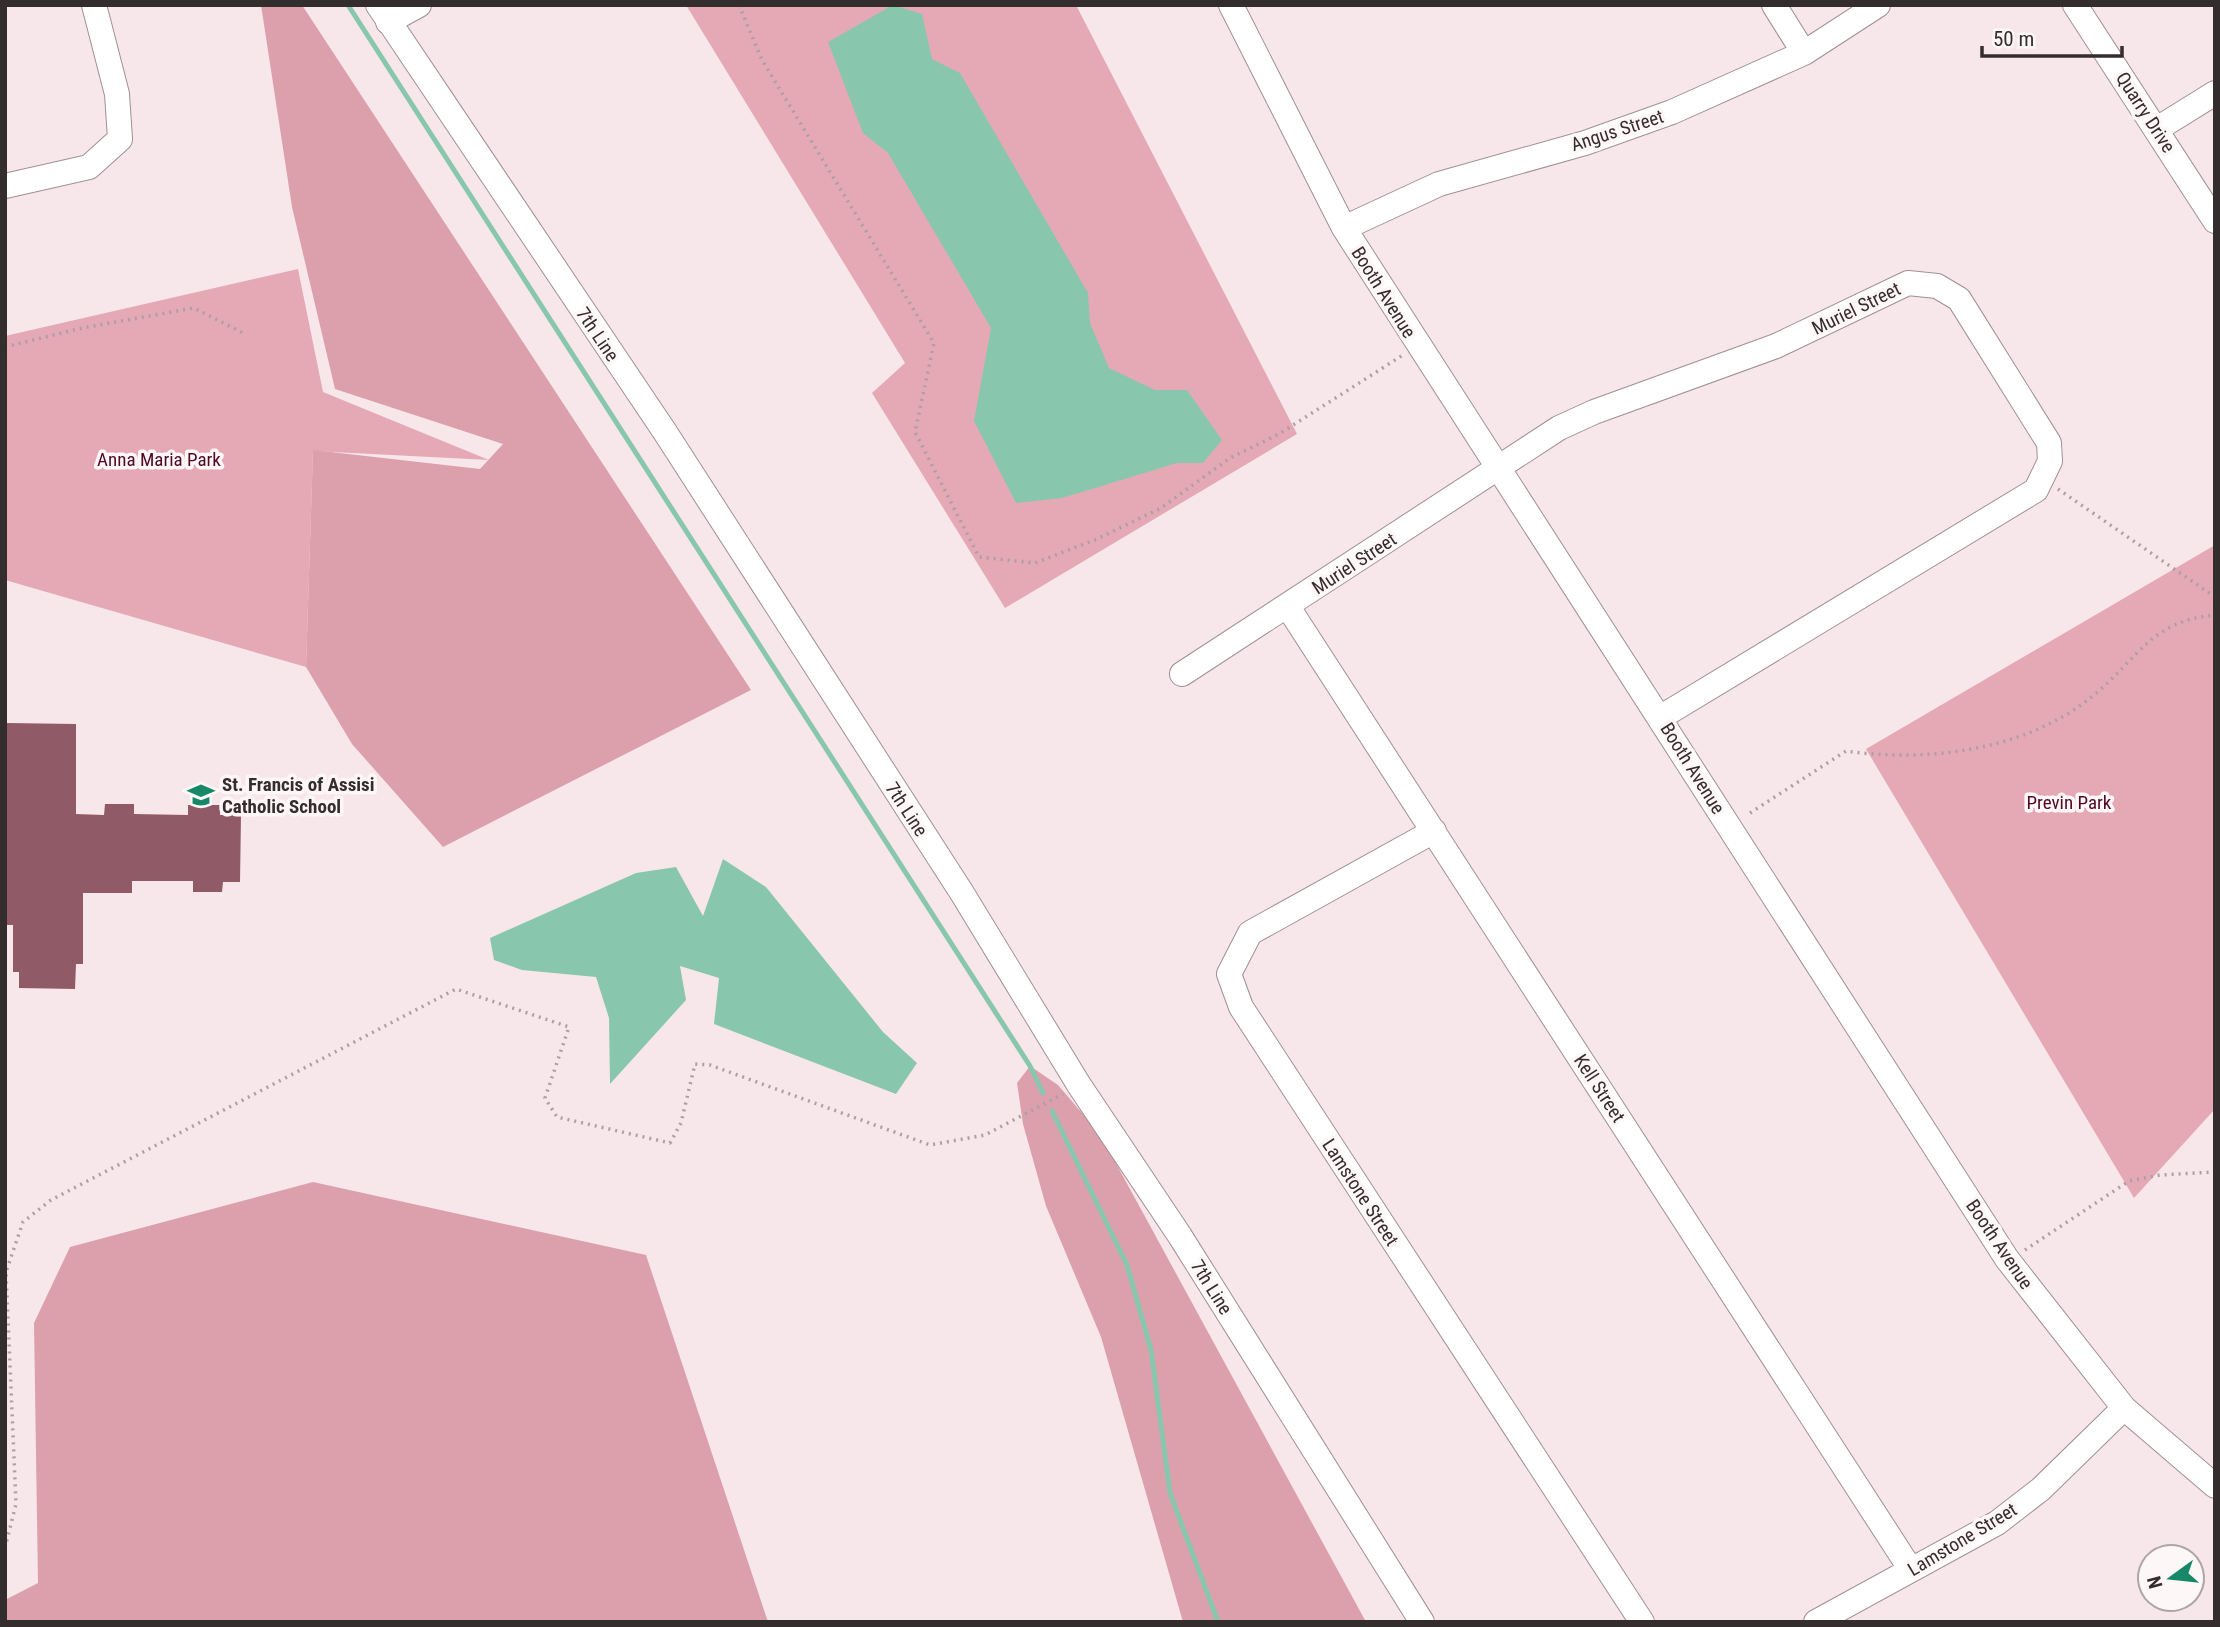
<svg xmlns="http://www.w3.org/2000/svg" width="2220" height="1627" viewBox="0 0 2220 1627" font-family="'Roboto Condensed',sans-serif">
  <rect width="100%" height="100%" fill="#f8e7ea"/>
  <!-- green -->
  <path fill="#e4a9b5" d="M686,5H1076L1297,434L1005,608L872,393L905,363Z
    M298,269L323,392L489,460L313,451L306,667L5,580V336Z
    M2215,545V1109L2134,1198L1866,749Z"/>
  <!-- forest -->
  <path fill="#dca0ac" d="M261,5H302L751,690L443,847L352,744L306,667L313,450L480,469L503,444L335,389L292,207Z
    M1030,1066L1058,1085L1100,1134L1366,1622H1183L1101,1337L1046,1206L1023,1124L1017,1083Z
    M313,1182L646,1255L768,1622H5V1600L38,1583L34,1323L70,1247Z"/>
  <!-- water -->
  <path fill="#88c7ae" d="M893,5L922,14L932,59L960,73L1088,293L1090,323L1109,368L1155,390H1187L1222,440L1203,463H1177L1062,498L1016,503L974,421L991,328L888,153L863,133L828,42Z
    M723,859L766,887L883,1032L917,1063L896,1094L714,1024L719,978L680,966L686,1000L610,1084L609,1018L596,977L522,970L494,960L490,938L636,873L676,867L703,916Z"/>
  <g fill="none" stroke-linecap="round" stroke-linejoin="round">
    <!-- stream -->
    <path stroke="#88c7ae" stroke-width="5" d="M348,5L1030,1066L1043,1093
      M1052,1111L1127,1265L1151,1350L1170,1493L1218,1622"/>
  </g>
  <!-- building -->
  <path fill="#915a67" d="M7,723L76,724V814L104,815L105,804H134V814L188,815V805H220V815H241L240,882H223L222,892H193V881H132V893H83V964H76L75,989L19,988V972H13V925H6Z"/>
  <g fill="none" stroke-linecap="round" stroke-linejoin="round">
    <defs>
      <path id="minor" d="M378,5L665,432L962,893L1079,1085L1180,1236L1422,1622
        M1231,5L1344,228L2007,1259L2124,1408L2215,1486
        M1774,5L1804,53
        M2075,5L2215,221
        M388,22L419,5
        M2157,129L2215,93
        M5,186L89,167L120,139L117,94L94,5
        M1344,228L1439,184L1585,143L1672,112L1804,53L1878,5
        M1288,607L1911,1570
        M1182,674L1559,428L1594,412L1776,346L1908,283L1937,286L1959,299L2049,443L2050,461L2036,490L1661,717
        M1434,831L1250,933L1229,974L1241,1007L1642,1622
        M1816,1622L1997,1523L2041,1489L2124,1408"/>
    </defs>
    <!-- minor casing -->
    <use href="#minor" stroke="#a09093" stroke-width="26"/>
    <!-- path -->
    <path stroke="#ac9fa1" stroke-width="3.5" stroke-dasharray="2 5" stroke-linecap="butt" d="M739,5L762,60L934,343L915,432L979,557L1035,563L1097,539L1161,508L1230,458L1279,434L1403,355
      M5,347L82,328L194,308L245,334
      M2058,489L2215,597
      M1750,813L1846,751C1929,763 2028,750 2094,695C2139,658 2150,621 2215,615
      M2025,1250L2129,1181L2160,1175L2215,1172
      M5,1548L16,1504L6,1272L23,1222L51,1200L456,989L569,1027L545,1098L557,1117L670,1143L681,1123L695,1064L710,1065L930,1145L985,1135L1063,1094"/>
    <!-- minor -->
    <use href="#minor" stroke="#fff" stroke-width="24"/>
  </g>
  <!-- icons -->
  <defs>
    <symbol id="school-bare" viewBox="-9 -9 18 18"><path d="M0-5L7-2L0 1L-7-2ZM-4 1L0 2.5L4 1V4Q0 6-4 4Z" fill="#178867" stroke="#fef7f8" stroke-width="2.5" paint-order="stroke"/></symbol>
  </defs>
  <g fill-rule="evenodd">
    <use href="#school-bare" x="182" y="776" width="38" height="38"/>
  </g>
  <g text-anchor="middle" stroke-width="7" stroke-linejoin="round" paint-order="stroke">
    <!-- street labels -->
    <g font-size="19" fill="#342d2e" stroke="#fef7f8">
      <text transform="translate(2146 112) rotate(57)" y="7">Quarry Drive</text>
      <text transform="translate(1617 130) rotate(-18)" y="7">Angus Street</text>
      <text transform="translate(1384 292) rotate(58)" y="7">Booth Avenue</text>
      <text transform="translate(1856 308) rotate(-26)" y="7">Muriel Street</text>
      <text transform="translate(598 334) rotate(56)" y="7">7th Line</text>
      <text transform="translate(1354 563) rotate(-33)" y="7">Muriel Street</text>
      <text transform="translate(1693 768) rotate(58)" y="7">Booth Avenue</text>
      <text transform="translate(907 809) rotate(57)" y="7">7th Line</text>
      <text transform="translate(1600 1088) rotate(57)" y="7">Kell Street</text>
      <text transform="translate(1361 1192) rotate(57)" y="7">Lamstone Street</text>
      <text transform="translate(2000 1244) rotate(56)" y="7">Booth Avenue</text>
      <text transform="translate(1212 1287) rotate(58)" y="7">7th Line</text>
      <text transform="translate(1962 1539) rotate(-31)" y="7">Lamstone Street</text>
    </g>
    <!-- park labels -->
    <g font-size="19" fill="#500823" stroke="#fef7f8">
      <text x="159" y="466">Anna Maria Park</text>
      <text x="2069" y="809">Previn Park</text>
    </g>
    <!-- poi labels -->
    <g font-size="19" font-weight="bold" fill="#342d2e" stroke="#fef7f8" text-anchor="start">
      <text x="222" y="791">St. Francis of Assisi<tspan x="222" dy="22">Catholic School</tspan></text>
    </g>
  </g>
  <!-- border -->
  <rect width="2220" height="1627" fill="none" stroke="#342d2e" stroke-width="14"/>
  <!-- north arrow -->
  <g transform="translate(2171 1578) rotate(255)"><circle r="33" fill="#fef7f8" stroke="#ada6a7" stroke-width="2"/>
  <path d="M0-5L12 26L0 18L-12 26Z" fill="#178867"/>
  <text y="-10" font-size="19" font-weight="bold" text-anchor="middle" fill="#342d2e">N</text>
  </g>
  <!-- scale -->
  <path d="M1982 46v10h140v-10" fill="none" stroke="#342d2e" stroke-width="3.5"/>
  <text x="1993" y="46" font-size="21" fill="#342d2e" stroke="#fef7f8" stroke-width="5" paint-order="stroke">50 m</text>
</svg>
